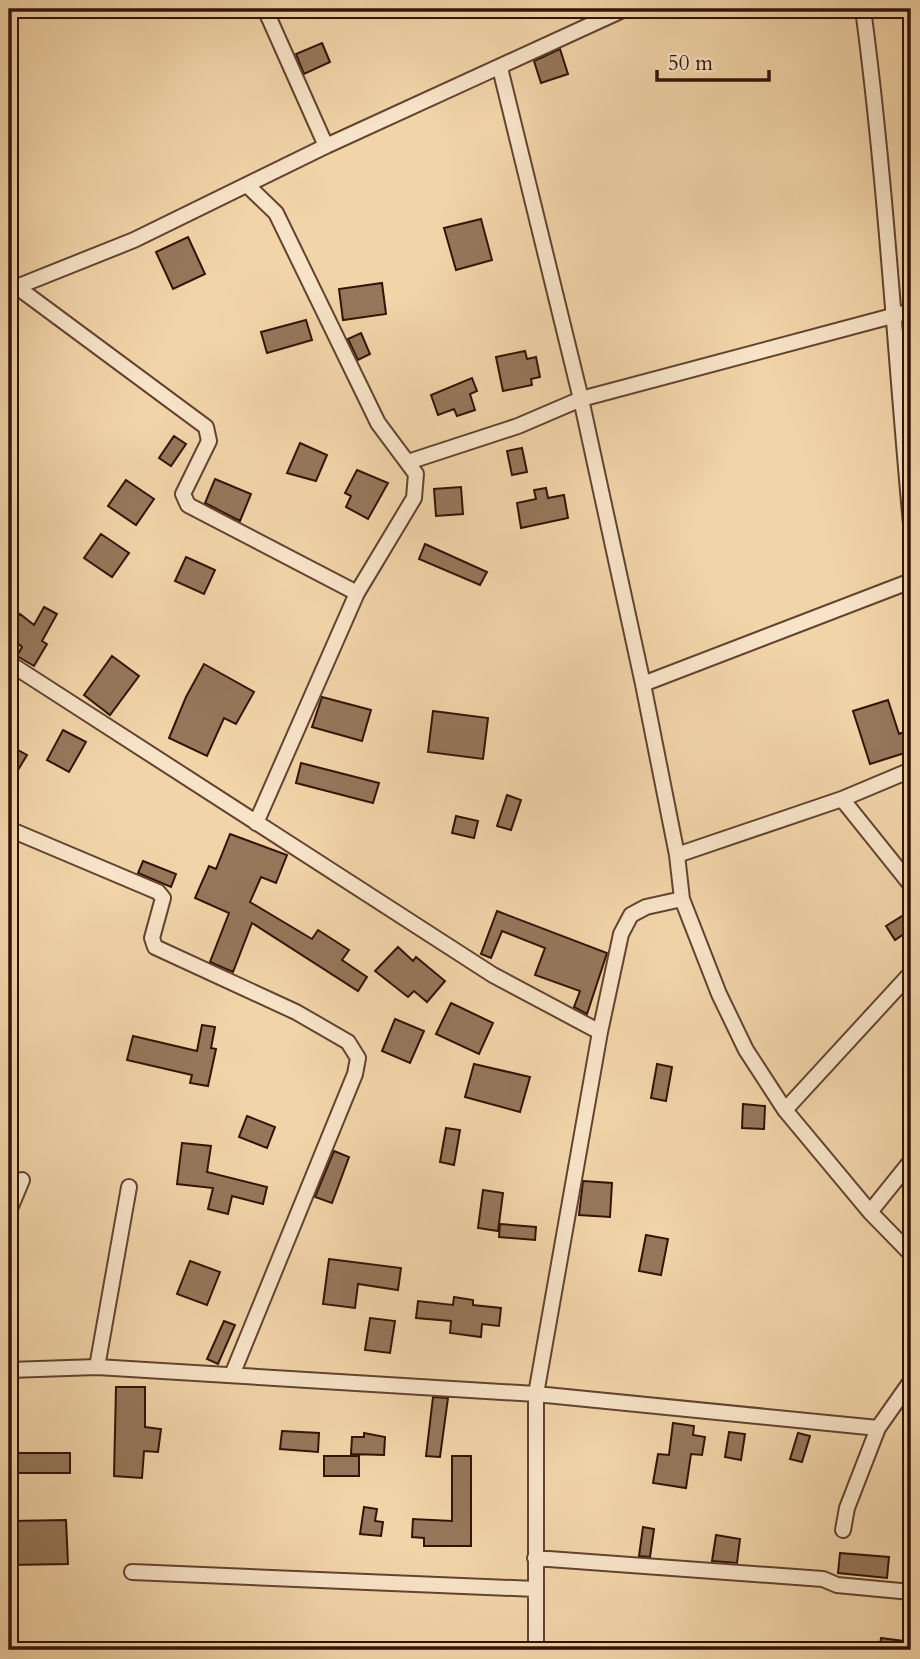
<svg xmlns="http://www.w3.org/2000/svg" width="920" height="1659" viewBox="0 0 920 1659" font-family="Cardo,serif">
  <rect width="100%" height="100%" fill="#f2d4a9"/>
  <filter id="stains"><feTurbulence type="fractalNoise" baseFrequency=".00286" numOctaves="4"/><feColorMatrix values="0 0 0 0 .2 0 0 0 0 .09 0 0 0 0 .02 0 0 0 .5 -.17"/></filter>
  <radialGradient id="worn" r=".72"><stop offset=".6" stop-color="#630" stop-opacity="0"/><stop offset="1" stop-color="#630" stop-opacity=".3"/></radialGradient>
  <!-- building -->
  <path fill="#96775b" stroke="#331307" stroke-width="2" d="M322,43L330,62L304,74L296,54Z
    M560,49L568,74L541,83L534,61Z
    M481,219L492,260L456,270L444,228Z
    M188,237L205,274L173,289L156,252Z
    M382,283L386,314L343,320L339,289Z
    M306,320L312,340L267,353L261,332Z
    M361,333L370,354L358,360L348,339Z
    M525,351L527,359L536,357L540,377L531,379L532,385L503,391L496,357Z
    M472,378L477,391L470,394L475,410L457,416L454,409L438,415L431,395Z
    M174,436L186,444L171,466L159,458Z
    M300,443L327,455L316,481L287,473Z
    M522,448L527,472L512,475L507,451Z
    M357,470L388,483L368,519L346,507L351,496L345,493Z
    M215,479L251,494L240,521L205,503Z
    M126,480L154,499L136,525L108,506Z
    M461,487L463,514L436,516L434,489Z
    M546,488L548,498L564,495L568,518L521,528L517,503L536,499L534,490Z
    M101,534L129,553L112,577L84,558Z
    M425,544L487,572L480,585L419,559Z
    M186,557L215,570L204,594L175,581Z
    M44,607L57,614L42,641L47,644L34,666L17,656L22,647L9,636V627L20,614L34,625Z
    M112,656L139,676L110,715L84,695Z
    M204,664L254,692L236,724L224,718L207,756L169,738L186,697Z
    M322,697L371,710L362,741L312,727Z
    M888,700L899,734L911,729V751L870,764L853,711Z
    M433,711L488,718L483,759L428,752Z
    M63,730L86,742L69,772L47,760Z
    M9,745L27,755L18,770L9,765Z
    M301,763L379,783L373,803L296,783Z
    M507,795L521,800L511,830L497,826Z
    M456,816L478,821L474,838L452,833Z
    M230,834L287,855L276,883L261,877L250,902L312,939L318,930L349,950L342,960L367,977L358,991L252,923L233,972L210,962L229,913L195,898L209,866L216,869Z
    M143,861L176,874L171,887L138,873Z
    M497,911L607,953L587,1014L574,1007L580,991L535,975L545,948L502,931L491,958L481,954Z
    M907,913L911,920V929L895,940L886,926Z
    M398,947L413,961L416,957L445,981L427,1002L414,991L408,997L375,971Z
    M451,1003L493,1023L479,1054L436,1034Z
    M395,1019L424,1031L410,1063L382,1051Z
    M202,1025L215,1027L211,1048L216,1049L208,1086L190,1083L192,1075L127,1060L133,1036L197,1051Z
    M474,1064L530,1077L520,1112L465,1097Z
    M657,1064L672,1067L666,1101L651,1098Z
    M743,1104L765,1106L764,1129L742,1128Z
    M247,1116L275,1127L267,1148L239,1137Z
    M446,1128L460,1130L454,1165L440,1162Z
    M182,1143L211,1146L207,1172L267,1187L263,1204L232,1196L228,1214L208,1209L213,1188L177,1184Z
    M334,1151L349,1157L332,1203L315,1197Z
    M583,1181L612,1183L610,1217L579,1215Z
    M483,1190L503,1193L498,1231L478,1228Z
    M500,1224L536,1227L535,1240L499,1237Z
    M646,1235L668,1239L661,1275L639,1271Z
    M329,1259L401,1268L398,1290L358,1284L355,1308L323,1304Z
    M190,1261L220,1272L207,1305L177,1294Z
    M454,1297L473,1300V1305L501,1308L499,1326L482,1324L481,1337L450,1333L451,1321L416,1318L418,1301L453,1305Z
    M370,1318L395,1321L390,1353L365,1350Z
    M224,1321L235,1325L218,1364L207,1359Z
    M116,1387H145V1427L161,1429L158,1452L144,1451L142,1478L114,1476Z
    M433,1397L448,1398L440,1457L426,1456Z
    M673,1423L694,1426L693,1435L705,1437L702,1455L691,1454L686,1488L653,1483L658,1454L669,1455Z
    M282,1431L319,1433L318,1452L280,1449Z
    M729,1432L745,1434L741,1460L725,1457Z
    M364,1433L385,1437L384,1455L351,1454L352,1437H364Z
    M798,1433L810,1436L802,1462L790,1459Z
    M9,1453H70V1473H9Z
    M324,1456H359V1476H324Z
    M452,1456H471V1546H424V1538L412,1537L413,1519L452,1521Z
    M364,1507L377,1509L375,1521L383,1522L381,1536L360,1534Z
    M66,1520L68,1564L9,1565L12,1521Z
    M643,1527L654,1529L650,1557L639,1556Z
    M716,1535L740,1539L737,1563L712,1561Z
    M840,1553L889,1557L887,1578L838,1573Z
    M881,1638L911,1642V1650H879Z"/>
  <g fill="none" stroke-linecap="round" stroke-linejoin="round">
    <defs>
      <path id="minor" d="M265,9L326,146
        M863,9C886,180 895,352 911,524
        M500,68L581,399L643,684L677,855L682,899L719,994L746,1050L785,1110L870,1212L911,1254
        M249,187L276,213L378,423L416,474L414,498L357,593L256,823
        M17,287L206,427L209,441L183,494L188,505L357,593
        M9,290L134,240L326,146L625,9
        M408,462L518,426L581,399L911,311
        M9,663L493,975L600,1032
        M643,684L911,581
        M842,799L911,885
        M9,829L158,892L163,898L152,938L155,947L296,1012L348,1042L358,1058L355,1074L232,1375
        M677,855L842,799L911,770
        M785,1110L911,973
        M9,1211L22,1180
        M870,1212L911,1161
        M97,1367L129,1187
        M9,1370L97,1367L536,1394L878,1428
        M843,1530L847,1508L878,1428L911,1381
        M535,1558L823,1579L837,1585L911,1592
        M132,1572L535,1589
        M536,1650V1394L600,1032L621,934L631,915L646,907L682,899"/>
    </defs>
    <!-- minor casing -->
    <use href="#minor" stroke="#634330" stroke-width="18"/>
    <!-- minor -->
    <use href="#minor" stroke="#f7e3c7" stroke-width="14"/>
  </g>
  <!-- margin -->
  <rect width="920" height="1659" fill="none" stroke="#f2d4a9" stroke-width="35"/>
  <rect x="10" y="10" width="899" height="1638" fill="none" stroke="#331307" stroke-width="3.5"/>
  <rect x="18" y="18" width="885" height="1624" fill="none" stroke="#331307" stroke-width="2"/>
  <!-- scale -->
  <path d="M657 70v10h112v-10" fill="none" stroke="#331307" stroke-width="3.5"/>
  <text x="668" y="70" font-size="21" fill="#331307" stroke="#f7e3c7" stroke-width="5" paint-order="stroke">50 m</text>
  <rect width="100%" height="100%" filter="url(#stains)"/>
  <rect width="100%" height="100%" fill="url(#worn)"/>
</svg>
